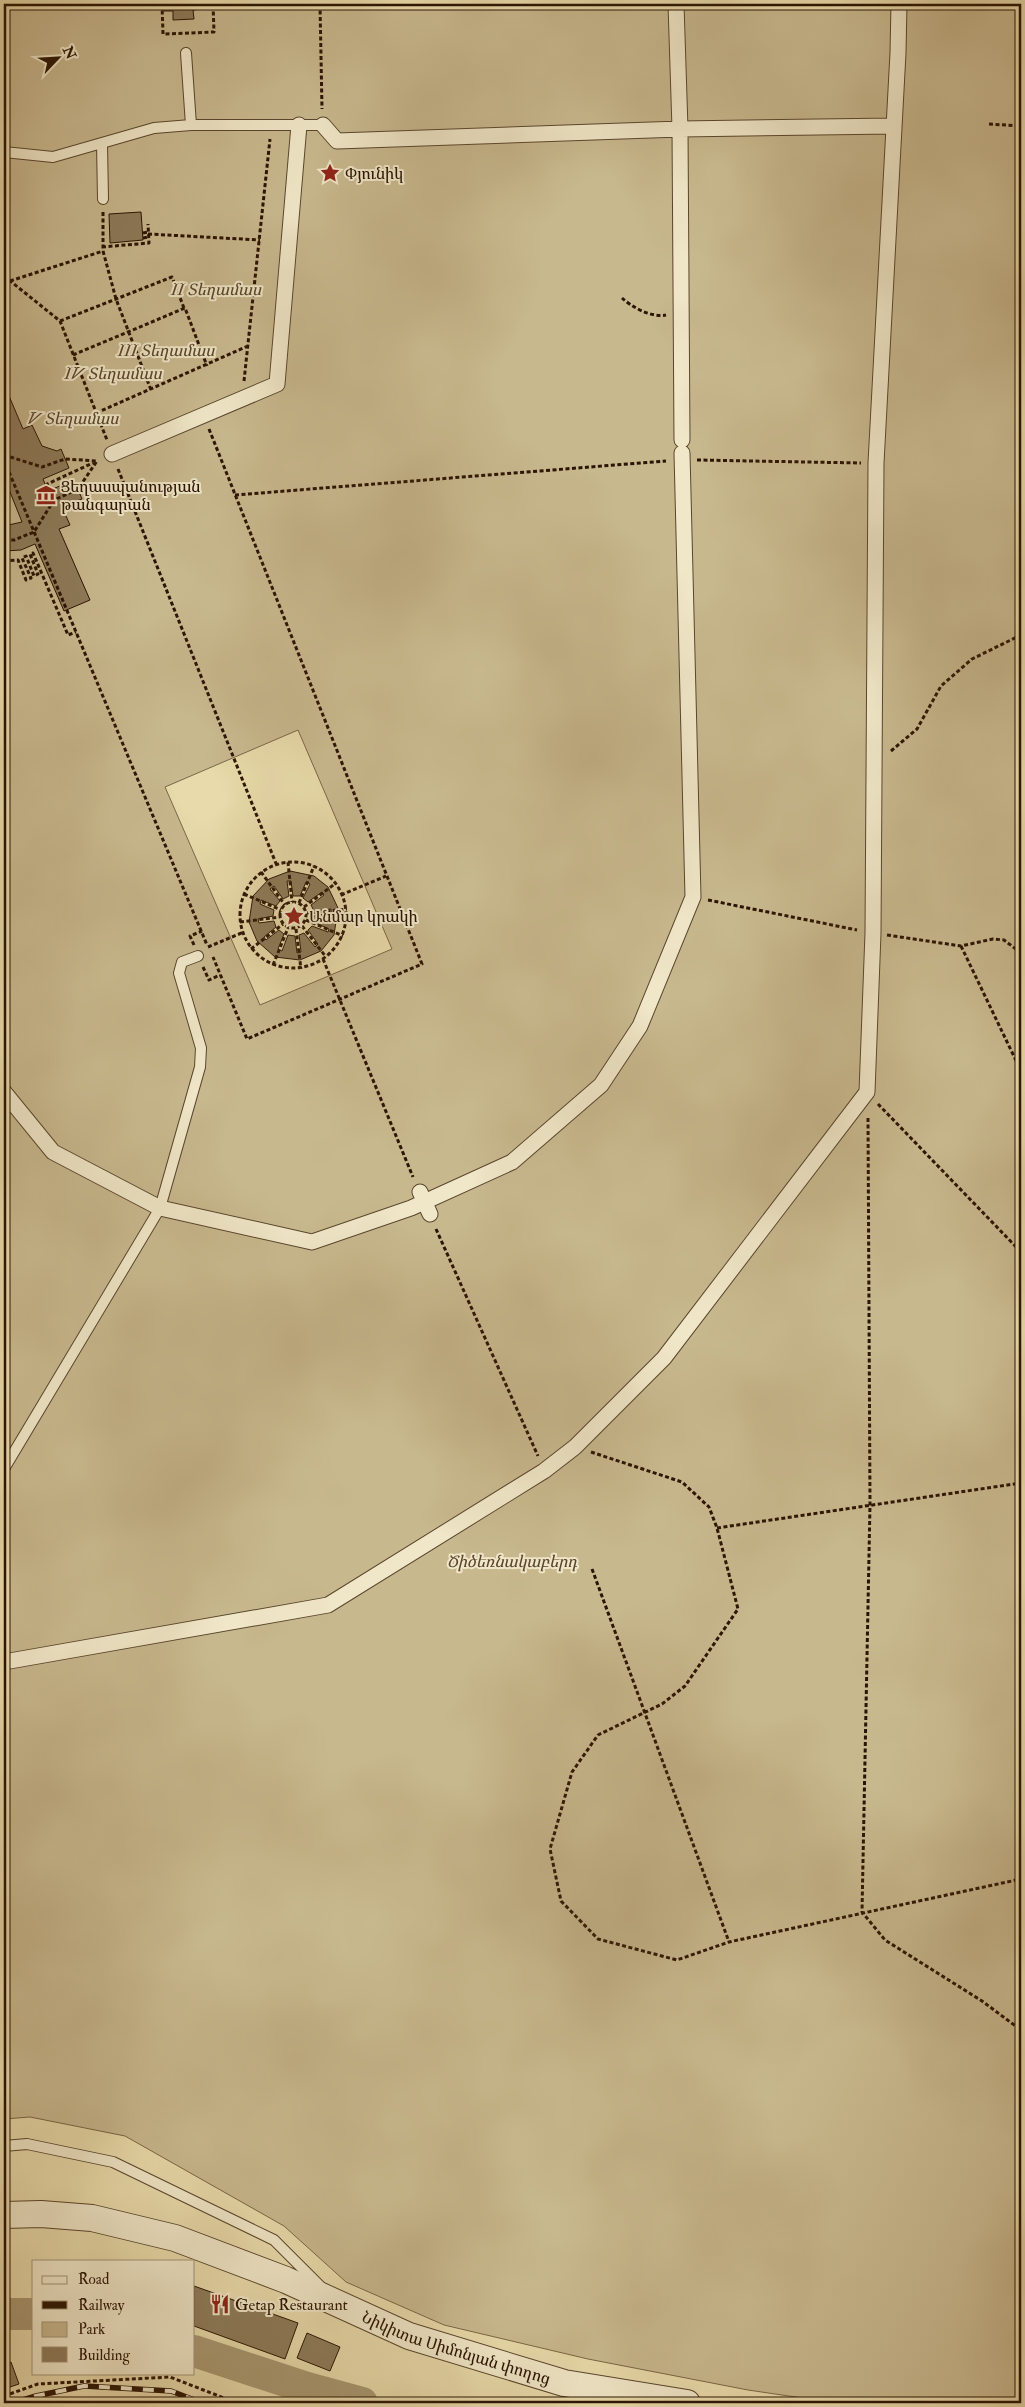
<svg xmlns="http://www.w3.org/2000/svg" width="1025" height="2407" viewBox="0 0 1025 2407" font-family="'IM FELL Double Pica','Noto Serif Armenian',serif">
  <rect width="100%" height="100%" fill="#e8daaa"/>
  <filter id="stains"><feTurbulence type="fractalNoise" baseFrequency=".004" numOctaves="4"/><feColorMatrix values="0 0 0 0 .2 0 0 0 0 .09 0 0 0 0 .02 0 0 0 .5 -.17"/></filter>
  <radialGradient id="worn" r=".72"><stop offset=".6" stop-color="#630" stop-opacity="0"/><stop offset="1" stop-color="#630" stop-opacity=".3"/></radialGradient>
  <!-- green -->
  <path fill="#c8b88e" stroke="#7a6648" fill-rule="evenodd" d="M4,4H1021V2403H836L748,2390L588,2359L444,2325L346,2282L284,2226L125,2136L30,2117L4,2119ZM298,730L392,949L260,1005L165,787Z"/>
  <g fill="none" stroke-linecap="round" stroke-linejoin="round">
    <!-- river -->
    <path stroke="#a89771" stroke-width="32" d="M4,2314H34
      M194,2351L307,2388L362,2403"/>
  </g>
  <!-- building -->
  <path fill="#8d7b5a" stroke="#2b1403" fill-rule="evenodd" d="M164,4H202V9L193,10L194,19L173,20V11H164Z
    M141,212L143,240L110,243L109,214Z
    M4,384L23,429L32,425L42,446L57,451L61,449L69,468L43,479L48,491L74,480L82,499L62,507L70,525L59,529L90,600L64,611L35,544L21,550L4,551V526L22,522L4,477Z
    M290,871L314,876L328,887L338,908L334,935L321,951L300,960L275,957L257,941L249,922L253,896L269,879ZM287,881H291L293,896H300L306,882L310,884L303,898L308,902L322,892L324,895L311,905L314,911L331,909V913L314,916L313,922L329,929L328,932L312,926L308,930L318,944L315,947L304,933L299,935L301,952L297,953L295,936L288,935L282,951L278,949L284,934L279,930L266,940L264,937L276,927L274,921L259,923L258,919L273,916L274,910L260,904L261,900L276,906L280,901L270,889L274,886L283,899L289,896Z
    M194,2286L298,2323L285,2359L194,2326Z
    M307,2333L340,2347L330,2371L297,2358Z
    M11,2362L19,2384L4,2389V2365Z"/>
  <g fill="none" stroke-linecap="round" stroke-linejoin="round">
    <defs>
      <path id="service" d="M186,53L191,125
        M102,143L103,199
        M4,152L53,157L154,128L191,125H323
        M4,1469L160,1208L200,1067L201,1048L179,973L182,962L198,956
        M4,2146L27,2144L113,2162L274,2240L321,2287"/>
      <path id="pedestrian" d="M676,4L680,129L682,440
        M323,125L337,141L680,129L893,126
        M112,454L277,384L299,125
        M4,1092L53,1152L160,1208L312,1242L411,1208L512,1162L601,1085L640,1026L693,897L682,453
        M420,1192L430,1214
        M4,1662L328,1605L544,1471L575,1447L664,1358L867,1092L873,933L876,463L898,53L899,4"/>
      <g id="tertiary">
        <path id="s1" d="M4,2215L41,2214L92,2218L175,2238L286,2280L409,2336L564,2383L687,2403"/>
      </g>
    </defs>
    <!-- service casing -->
    <use href="#service" stroke="#5a462d" stroke-width="12"/>
    <!-- pedestrian casing -->
    <use href="#pedestrian" stroke="#5a462d" stroke-width="17"/>
    <!-- tertiary casing -->
    <use href="#tertiary" stroke="#5a462d" stroke-width="28"/>
    <!-- path -->
    <path stroke="#2b1403" stroke-width="3" stroke-dasharray="4 2.5" stroke-linecap="butt" d="M162,4L163,34L214,32L213,4
      M320,4L322,109
      M989,124L1021,126
      M103,212V251L116,299L151,390
      M143,233L148,232
      M148,234L260,240
      M143,238L149,237
      M102,247L149,243L148,224
      M4,276L60,321L107,440
      M10,281L103,251
      M622,298C632,307 651,318 666,315
      M60,321L172,277L184,308
      M73,355L185,308L207,366
      M244,381L270,139
      M96,413L248,346
      M209,429L422,964L247,1039L213,957
      M4,455L42,467L65,459L97,461L78,489L54,500L34,532L14,540H4
      M4,460L207,945
      M697,460L861,463
      M118,469L277,866
      M45,485L95,462
      M235,495L666,461
      M4,561L18,560L26,580L31,578L22,558L26,556L34,576L38,574L30,554L33,553L68,635L76,632
      M891,751L917,729L941,686L972,659L1021,635
      M288,862L292,902
      M240 915a53 53 0 1 1 106 0a53 53 0 1 1-106 0Z
      M261,872L285,905
      M244,894L281,910
      M341,895L386,876
      M708,900L857,930
      M280 915a13 13 0 1 1 26 0a13 13 0 1 1-26 0Z
      M299,903L314,866
      M304,907L336,883
      M307,913L347,909
      M306,920L343,936
      M240,922L280,917
      M302,926L326,957
      M296,929L301,969
      M887,935L961,946L993,939L1004,940L1021,953
      M194,945L190,936L202,931
      M961,946L1021,1071
      M208,947L244,932
      M251,949L283,924
      M323,959L413,1177
      M273,965L288,928
      M203,967L209,980L220,975
      M878,1104L1021,1252
      M868,1118L870,1504L862,1912L885,1940L982,2001L1021,2030
      M436,1229L538,1456
      M591,1452L682,1482L709,1507L717,1528L738,1609L685,1686L662,1704L598,1735L572,1772L550,1849L561,1901L598,1939L677,1960L729,1942L1021,1879
      M717,1528L1021,1483
      M592,1569L729,1942
      M4,2396L38,2384L170,2377L237,2403"/>
    <!-- service -->
    <use href="#service" stroke="#f0e7c8" stroke-width="10"/>
    <!-- pedestrian -->
    <use href="#pedestrian" stroke="#f0e7c8" stroke-width="15"/>
    <!-- tertiary -->
    <use href="#tertiary" stroke="#f0e7c8" stroke-width="26"/>
    <defs>
      <path id="rail" d="M13,2403L36,2396L84,2386L171,2391L202,2403"/>
    </defs>
    <!-- rail casing -->
    <use href="#rail" stroke="#2b1403" stroke-width="5.5"/>
    <!-- rail -->
    <use href="#rail" stroke="#f0e7c8" stroke-width="4" stroke-dasharray="11" stroke-linecap="butt"/>
  </g>
  <!-- icons -->
  <defs>
    <symbol id="sight-bare" viewBox="-9 -9 18 18"><path d="M0-6L1.8-2.2L6-1.7L2.9 1.2L3.7 5.4L0 3.3L-3.7 5.4L-2.9 1.2L-6-1.7L-1.8-2.2Z" fill="#8f2418" stroke="#f0e7c8" stroke-width="2.5" paint-order="stroke"/></symbol>
    <symbol id="museum-bare" viewBox="-9 -9 18 18"><path d="M0-6L6-3V-2H-6V-3ZM-5-1h2V3h-2ZM-1-1h2V3h-2ZM3-1h2V3H3ZM-6 4H6V6H-6Z" fill="#8f2418" stroke="#f0e7c8" stroke-width="2.5" paint-order="stroke"/></symbol>
    <symbol id="restaurant-bare" viewBox="-9 -9 18 18"><path d="M-5-6h1v4h1v-4h1v4h1v-4h1v5L-1.5 .5V6h-2V.5L-5-1ZM5-6V6H3V1.5H1.5Q1.5-4 5-6Z" fill="#8f2418" stroke="#f0e7c8" stroke-width="2.5" paint-order="stroke"/></symbol>
  </defs>
  <g fill-rule="evenodd">
    <use href="#sight-bare" x="316" y="159" width="28" height="28"/>
    <use href="#museum-bare" x="32" y="481" width="28" height="28"/>
    <use href="#sight-bare" x="280" y="902" width="28" height="28"/>
    <use href="#restaurant-bare" x="206" y="2290" width="28" height="28"/>
  </g>
  <g text-anchor="middle" stroke-width="4" stroke-linejoin="round" paint-order="stroke">
    <!-- poi labels -->
    <g font-size="16" fill="#2b1403" stroke="#f0e7c8" text-anchor="start">
      <text x="345" y="179">Փյունիկ</text>
      <text x="61" y="492">Ցեղասպանության<tspan x="61" dy="18">թանգարան</tspan></text>
      <text x="309" y="922">Անմար կրակի</text>
      <text x="235" y="2310">Getap Restaurant</text>
    </g>
    <!-- park labels -->
    <g font-size="16" font-style="italic" fill="#5a452d" stroke="#f0e7c8">
      <text x="216" y="295">II Տեղամաս</text>
      <text x="166" y="356">III Տեղամաս</text>
      <text x="113" y="379">IV Տեղամաս</text>
      <text x="73" y="424">V Տեղամաս</text>
      <text x="512" y="1567">Ծիծեռնակաբերդ</text>
    </g>
    <!-- street labels -->
    <g font-size="16" fill="#2b1403" stroke="#f0e7c8">
      <text dy="6" stroke="none"><textPath href="#s1" startOffset="476">Նիկիտա Սիմոնյան փողոց</textPath></text>
    </g>
  </g>
  <!-- margin -->
  <rect width="1025" height="2407" fill="none" stroke="#e8daaa" stroke-width="20"/>
  <rect x="5" y="5" width="1015" height="2397" fill="none" stroke="#2b1403" stroke-width="2.5"/>
  <rect x="10" y="10" width="1005" height="2387" fill="none" stroke="#2b1403"/>
  <!-- legend -->
  <rect x="32" y="2260" width="162" height="115" fill="#f0e7c8" stroke="#a19379"/>
  <rect x="42" y="2276" width="25" height="8" fill="#f0e7c8" stroke="#a19379"/>
  <text x="78" y="2284" font-size="15" fill="#2b1403">Road</text>
  <rect x="42" y="2301" width="25" height="8" fill="#2b1403" stroke="#a19379"/>
  <text x="78" y="2310" font-size="15" fill="#2b1403">Railway</text>
  <rect x="42" y="2322" width="25" height="15" fill="#c8b88e" stroke="#a19379"/>
  <text x="78" y="2334" font-size="15" fill="#2b1403">Park</text>
  <rect x="42" y="2347" width="25" height="15" fill="#8d7b5a" stroke="#a19379"/>
  <text x="78" y="2360" font-size="15" fill="#2b1403">Building</text>
  <!-- north arrow -->
  <g transform="translate(58 58) rotate(65)" stroke="#f0e7c8" stroke-width="4" paint-order="stroke">
  <path d="M0-4L9 19L0 12L-9 19Z" fill="#2b1403"/>
  <text y="-8" font-size="14" font-weight="bold" text-anchor="middle" fill="#2b1403">N</text>
  </g>
  <rect width="100%" height="100%" filter="url(#stains)"/>
  <rect width="100%" height="100%" fill="url(#worn)"/>
</svg>
